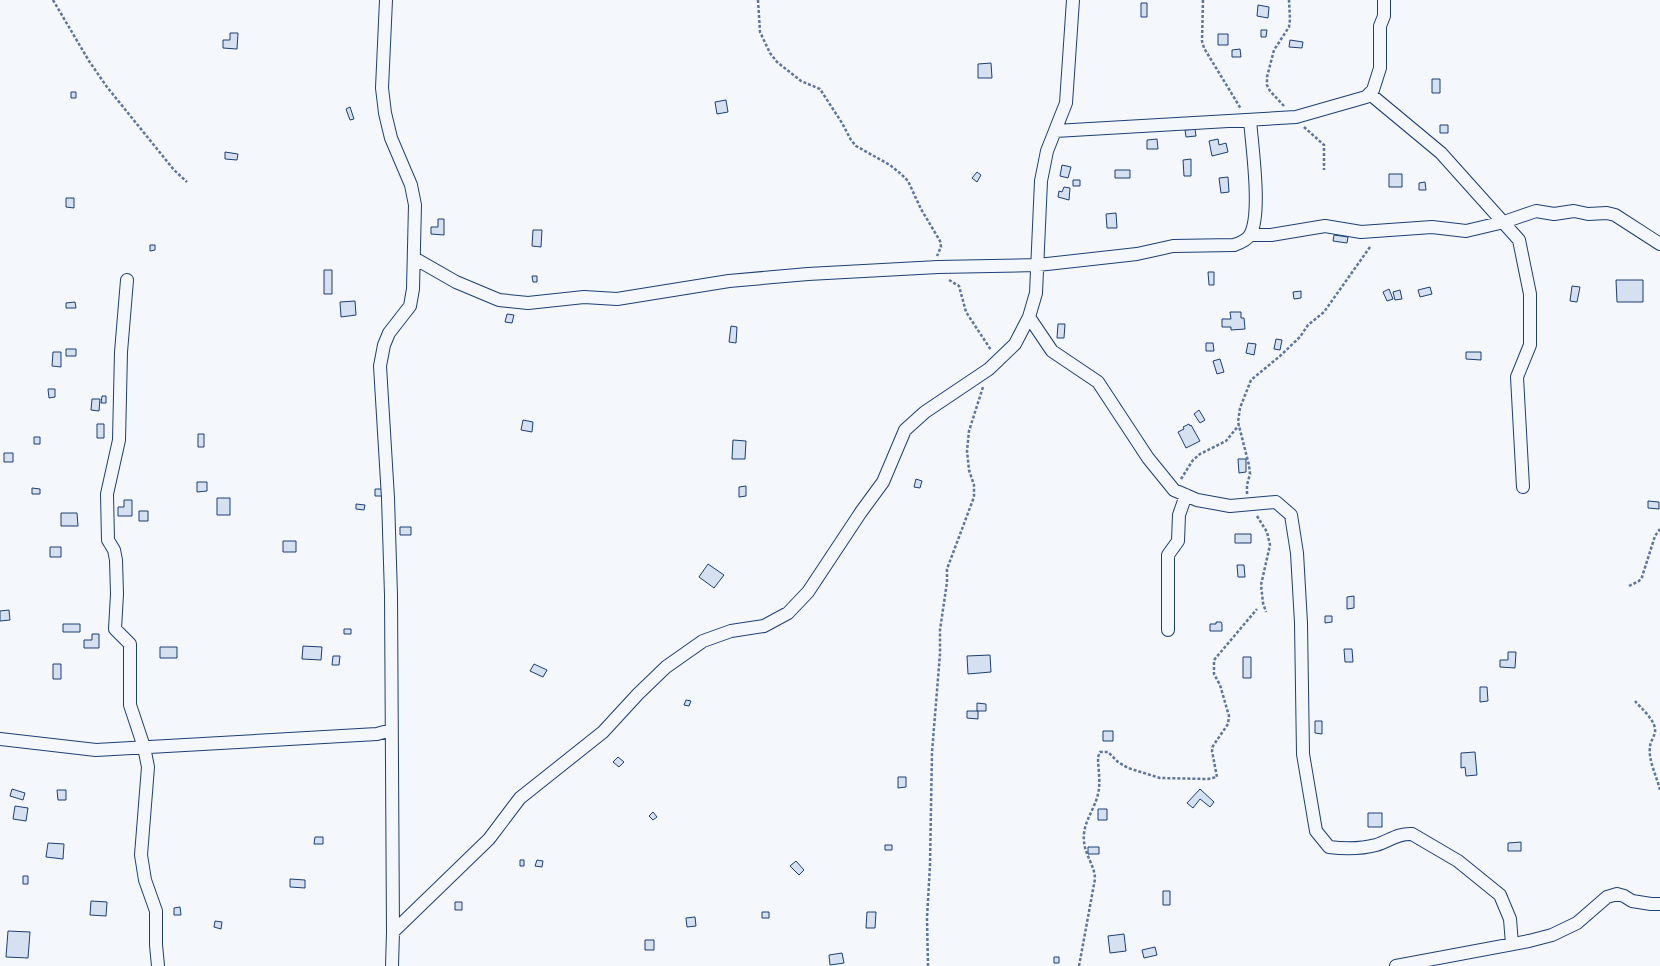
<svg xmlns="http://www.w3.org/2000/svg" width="1660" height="966" viewBox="0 0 1660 966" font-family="'Archivo Narrow',sans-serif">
  <rect width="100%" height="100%" fill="#f4f7fb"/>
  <!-- building -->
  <path fill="#d5e0f0" stroke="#1d3f73" d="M1141,3H1147V17H1141Z
    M1258,5L1269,7L1268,18L1257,16Z
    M1261,30H1267L1266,37H1261Z
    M230,33H238L237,49L223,48V40H230Z
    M1218,34H1228V45H1218Z
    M1290,40L1303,42L1302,48L1289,47Z
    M1240,49L1241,57H1232V50Z
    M991,63L992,78H978V64Z
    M1432,79H1440V93H1432Z
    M71,92H76V98H71Z
    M726,100L728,112L717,114L715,102Z
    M350,107L354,119L350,120L346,109Z
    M1440,125H1448V133H1440Z
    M1195,129L1196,136L1186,137L1185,130Z
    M1157,139L1158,149H1147V140Z
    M1218,139L1219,145L1226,143L1228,152L1212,156L1209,141Z
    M225,152L238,154L237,160L225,159Z
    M1191,159V176H1184L1183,160Z
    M1062,165L1071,167L1068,178L1060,176Z
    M1115,170H1130V178H1115Z
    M977,172L981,175L977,182L972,178Z
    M1389,174H1402V187H1389Z
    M1228,177L1229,192L1221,193L1219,178Z
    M1073,180H1080V186H1073Z
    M1425,182L1426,190H1419V183Z
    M1064,187L1070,188L1069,200L1058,197L1059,191L1062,192Z
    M66,198H74V208L66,207Z
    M1116,213L1117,228H1107L1106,214Z
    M438,219H444V235L431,234V227H438Z
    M533,230H542L541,247L532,246Z
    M1334,235L1348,237L1347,243L1333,241Z
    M150,245H155V250L150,251Z
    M324,270H332V294H324Z
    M1208,272H1214V285H1209Z
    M532,276H537V282H533Z
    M1616,280H1643V302H1617Z
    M1572,286L1580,287L1577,302L1570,301Z
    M1430,287L1432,294L1420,297L1418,290Z
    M1389,289L1393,299L1387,301L1383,292Z
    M1400,290L1402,299L1395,300L1393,292Z
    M1301,291V298L1294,299L1293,292Z
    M355,301L356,315L341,317L340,302Z
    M75,302L76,308H66V303Z
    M1230,312H1241V318H1244L1245,329L1231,330V327H1222V319H1231Z
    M507,314L514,315L512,323L505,322Z
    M1058,324H1065L1064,338H1057Z
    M731,326L737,327L736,343L729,342Z
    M1276,339L1282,340L1280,350L1274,349Z
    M1206,343H1213L1214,351H1206Z
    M1248,343L1256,344L1254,355L1246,353Z
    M66,349H76V356H66Z
    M53,352H61V367L52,366Z
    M1466,352H1481V360L1466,359Z
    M1220,359L1224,372L1217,374L1213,361Z
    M48,389H55V397L49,398Z
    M102,396H106V403H101Z
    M92,399H100L99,411L91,410Z
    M1199,410L1205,420L1200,423L1194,414Z
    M523,420L533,422L532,432L521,430Z
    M97,424H104V438H97Z
    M1189,424L1190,426L1191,425L1200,441L1186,448L1178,432L1184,429L1183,427Z
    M198,434H204V447H198Z
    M34,437H40V444H34Z
    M733,440L746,441L745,459H732Z
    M4,453H13V462H4Z
    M1238,459H1246V472L1239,473Z
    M916,479L922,481L920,488L914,487Z
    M197,482H207V491L197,492Z
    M746,486V496L739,497V487Z
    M32,488L40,489V494H32Z
    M375,489H385V496H375Z
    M217,498H230V515H217Z
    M124,500H132V516H118V507H124Z
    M1648,501L1659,502V509L1648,508Z
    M356,504L365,505L364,510L356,509Z
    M139,511H148V521H139Z
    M61,513H77L78,526H61Z
    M400,527H411V535H400Z
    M1235,534H1251V543H1235Z
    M283,541H296V552H283Z
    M50,547H61V557H50Z
    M708,564L724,575L714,588L699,577Z
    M1237,565H1244L1245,577H1238Z
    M1354,596V608L1347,609V597Z
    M9,610L10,620L0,621V611Z
    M1325,616H1332V622L1325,623Z
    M1216,622H1221L1222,624V631H1210V624H1216Z
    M63,624H80V632H63Z
    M344,629H351V634H344Z
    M92,634H99V648H84V640H92Z
    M303,646L322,647L321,660L302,659Z
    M160,647H177V658H160Z
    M1344,649H1352L1353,662H1345Z
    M1508,652H1516L1515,668L1500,667V660H1508Z
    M990,655L991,672L968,674L967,656Z
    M333,656H340L339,665H332Z
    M1243,657H1251V678H1243Z
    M53,664H61V679H53Z
    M534,664L547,670L543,677L530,671Z
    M1480,687H1487L1488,701L1480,702Z
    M686,700L691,701L689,706L684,705Z
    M977,703L986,704V711H977Z
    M967,711H978V719L967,718Z
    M1315,721H1322V734L1315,733Z
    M1103,731H1113V741H1103Z
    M1475,752L1477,775L1466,776L1465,767L1461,768V753Z
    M618,757L624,762L619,767L613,762Z
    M898,777H906V787L898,788Z
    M12,789L25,793L23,800L10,796Z
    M1200,789L1214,802L1210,807L1200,799L1193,808L1187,803Z
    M57,790H66V800H58Z
    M15,806L28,808L26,821L13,819Z
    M1098,809H1107V820H1098Z
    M653,812L657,817L653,820L649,816Z
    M1368,813H1382V827H1368Z
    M315,837H323V844H314Z
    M1521,842V851H1508V843Z
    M48,843L64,844L63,859L46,857Z
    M885,845H892V850H885Z
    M1088,847H1099V854H1088Z
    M520,860H524V866H520Z
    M537,860L543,861L542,867L535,866Z
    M796,861L804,870L799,875L790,866Z
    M23,876H28V884H23Z
    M290,879L305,880V888L290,887Z
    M1163,891H1170V905H1163Z
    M91,901L107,902L106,916L90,915Z
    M455,902H462V910H455Z
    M180,907L181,915H174V908Z
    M762,912H769V918H762Z
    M867,912H876L875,928H866Z
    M695,917L696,926L687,927L686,918Z
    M215,921L222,922L221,929L214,927Z
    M8,931L30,932L28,958L6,957Z
    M1124,934L1126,951L1110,953L1108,936Z
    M645,940H654V950H645Z
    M1155,947L1157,955L1144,958L1142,950Z
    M842,953L844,963L830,965L829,955Z
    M1054,957H1059V963H1054Z"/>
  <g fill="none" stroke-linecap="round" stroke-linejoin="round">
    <defs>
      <path id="minor" d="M386,0L382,88L385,113L391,138L411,185L415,205L413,289L410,306L389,333L384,345L380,366L388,498L391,595L393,932
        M1370,94L1441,153L1519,240L1530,294V345L1517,377L1523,487
        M1055,131L1296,117L1366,97L1373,90L1380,68V26L1384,16V0
        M1250,235H1271L1325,226L1361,232L1432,227L1466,231L1504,222L1536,211L1554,214L1574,211L1588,214L1607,213L1615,215L1660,244
        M414,258L456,282L499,300L528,303L584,297L617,299L729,281L808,274L938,267L1038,265L1137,254L1173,246L1234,245C1240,243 1247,240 1250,235C1262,215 1252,146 1250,120
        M127,280L121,352L119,440L107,494L108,540L114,550L116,560L117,594L115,629L130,644V705L144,747L148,767L141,855L145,880L156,911V945L158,966
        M1029,317L1052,351L1098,382L1148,458L1174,490L1197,500L1230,506L1276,502L1291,515L1297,553L1301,623L1303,754L1316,831L1329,847C1345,849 1361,849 1376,845C1389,841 1398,833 1412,834L1458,861L1500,895L1510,919L1512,944
        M1168,630V555L1178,541L1179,515L1186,495
        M0,739L96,750L377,734L391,730
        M392,966L393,932L489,839L520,798L603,732L638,694L666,667L703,641L731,631L764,626L788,613L808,592L861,512L883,482L905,430L925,412L989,369L1015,344L1029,317L1036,293L1041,181L1047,151L1066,103L1073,0
        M1396,966L1529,941L1552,935L1577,923L1607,897L1617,894L1624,896L1632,901L1651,904H1660"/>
    </defs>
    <!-- minor casing -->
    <use href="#minor" stroke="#1d3f73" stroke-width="14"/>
    <!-- path -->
    <path stroke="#5e769c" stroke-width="2.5" stroke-dasharray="3 2" stroke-linecap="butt" d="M53,0L89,61L107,87L174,170L187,182
      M758,0L760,32L770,53L777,62L801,81L820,89L842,123L851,140L856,146L890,165L901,174L908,181L921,209L940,241L941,247L937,256
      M1203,0L1202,41L1204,48L1241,109
      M1284,106L1270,91L1267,85V77L1274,50L1289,27L1290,19L1289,0
      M1304,127L1324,145V170
      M949,280L959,286L966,312L991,350
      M1181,479L1193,460L1200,454L1226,441L1239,425
      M1247,494V485L1250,474L1249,465L1238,422L1240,408L1251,380L1280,356L1300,337L1308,325L1324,312L1370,247
      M1257,516L1267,532L1270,545L1261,585L1263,603L1266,612
      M1629,586L1639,581L1642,577L1655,536L1660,529
      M1635,701C1641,708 1654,719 1655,729C1656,735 1650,741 1650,747C1648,760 1657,777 1660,790
      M928,966L927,918L930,865L932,752L940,654V630L947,582V569L974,497V485L969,470L967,451L969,431L983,387
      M1079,966L1095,879C1095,864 1082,853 1084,834C1085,820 1095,808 1098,794C1101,782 1098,769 1098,757L1100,752H1108L1118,762L1128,768L1160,778L1208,779L1217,777L1212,751L1213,746L1228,724L1229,716L1220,685L1214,674V660L1257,609"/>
    <!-- minor -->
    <use href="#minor" stroke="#f4f7fb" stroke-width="12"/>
  </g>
</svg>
